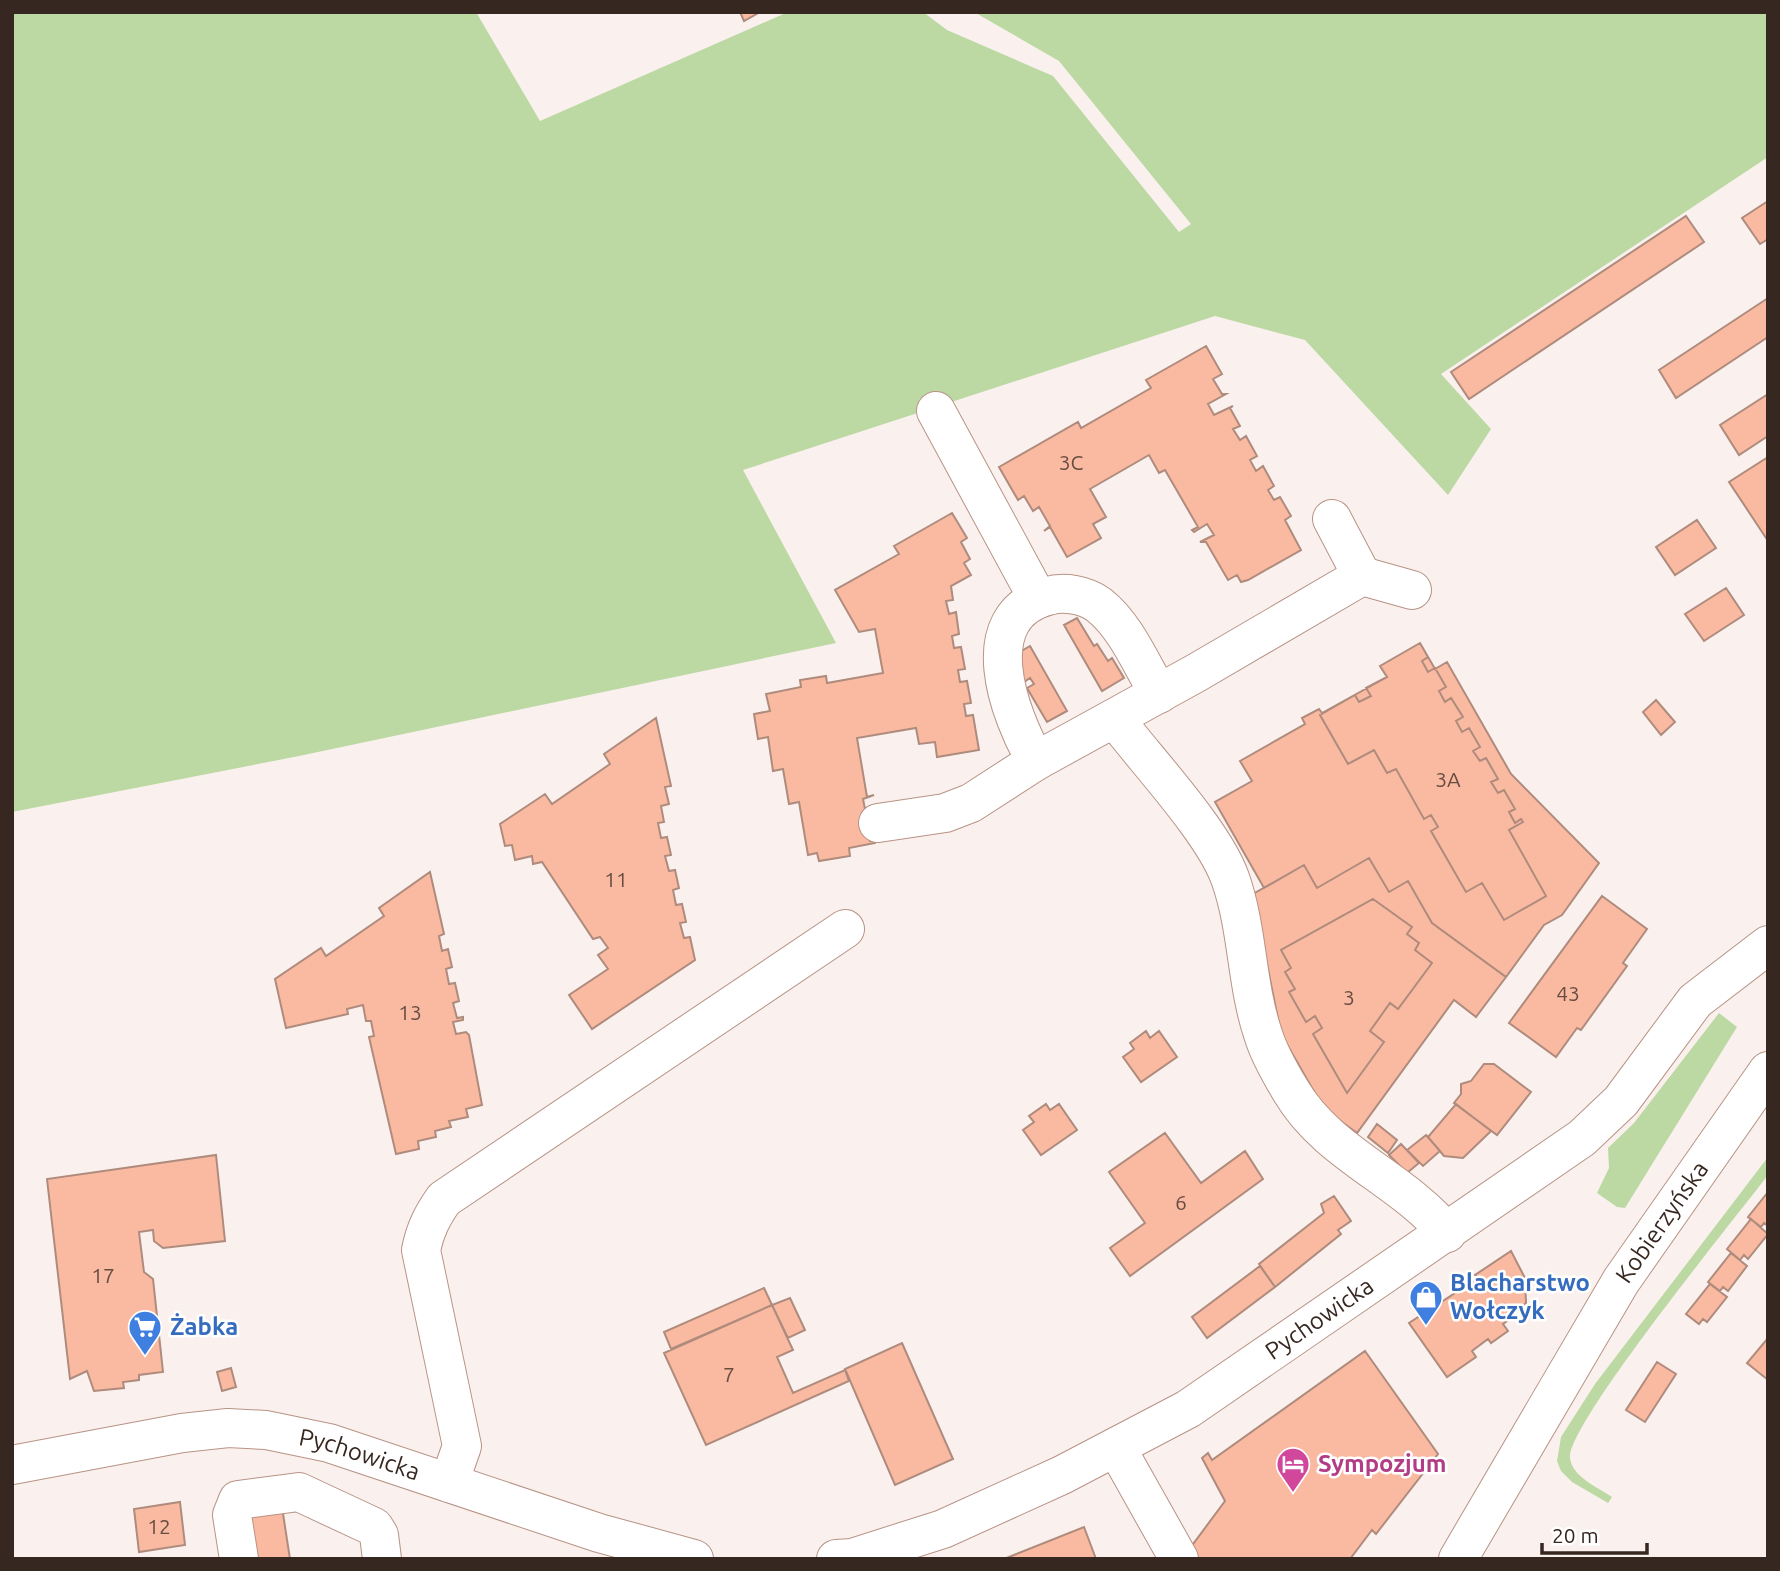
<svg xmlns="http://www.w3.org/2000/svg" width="1780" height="1571" viewBox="0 0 1780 1571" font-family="Ubuntu,sans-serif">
  <rect width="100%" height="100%" fill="#faf1ee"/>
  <!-- green -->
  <path fill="#bcd8a3" d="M12,12H476L540,121L788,12H923L947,30L1053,76L1179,232L1191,224L1059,61L974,12H1768V157L1441,374L1491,429L1448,495L1305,340L1215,316L743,470L836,643L299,756L12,812Z
    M1719,1013L1737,1027L1625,1208L1617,1207L1597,1193L1609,1168L1608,1148L1634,1123Z
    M1768,1157V1175C1737,1216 1567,1424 1570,1458C1572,1477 1599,1488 1612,1497L1608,1503L1572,1482L1561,1471L1557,1461L1561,1437L1595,1384Z"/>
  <!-- building -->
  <path fill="#fabaa1" stroke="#af8b7d" stroke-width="2" d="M740,12H760L744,21Z
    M1768,201V239L1760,244L1742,218Z
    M1686,216L1704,242L1469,399L1451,372Z
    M1768,298V337L1676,398L1659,370Z
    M1206,346L1222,374L1213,379L1222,394H1226L1208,404L1214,415L1233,406L1230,408L1240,426L1233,429L1240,440L1246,436L1257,456L1250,460L1256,471L1263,466L1274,486L1268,490L1274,500L1280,497L1291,516L1285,520L1301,550L1248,580L1241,582L1237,575L1228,580L1206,542H1200L1214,535L1207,524L1194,532L1192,530L1198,527L1165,470L1159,473L1149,455L1090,489L1106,517L1093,524L1101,538L1067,557L1050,527L1044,531L1050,526L1039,507L1033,511L1024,496L1018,500L999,467L1078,422L1081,428L1151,388L1146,380Z
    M1768,394V436L1739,455L1720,425Z
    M1768,457V541L1729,482Z
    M952,513L967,538L961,542L970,559L964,563L971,575L951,586L953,600L946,601L949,614L956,612L959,634L952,636L954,648L961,647L965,669L958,670L960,682L967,681L971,703L964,704L966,716L973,715L979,750L937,757L935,742L919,744L916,728L857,738L867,797L874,795L863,799L865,809L870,808L865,812L870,841L875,840V843L849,848L850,856L819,861L817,853L808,855L799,802L789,804L783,769L773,771L768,737L758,739L754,714L770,711L766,694L801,687L800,680L826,676L827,683L883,673L875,629L859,632L835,590L899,554L894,546Z
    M1697,520L1716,548L1675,575L1656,547Z
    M1726,588L1744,615L1704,641L1685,614Z
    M1077,618L1094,646L1097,644L1108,661L1112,658L1124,678L1102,691L1064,625Z
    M1420,643L1435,669L1447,662L1511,774L1599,863L1562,915L1544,925L1506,977L1432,923L1408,881L1389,892L1369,858L1317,888L1304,865L1264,888L1215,802L1252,781L1240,761L1305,724L1302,718L1319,709L1322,713L1387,677L1380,666Z
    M1420,643L1428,657L1422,661L1428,672L1435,668L1446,687L1439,691L1445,702L1451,698L1463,717L1456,721L1462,732L1469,728L1480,747L1473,751L1480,761L1486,758L1498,779L1491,782L1498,793L1504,790L1515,809L1509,812L1515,823L1521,819L1523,822L1509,830L1546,896L1504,920L1482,883L1466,892L1431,831L1438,827L1431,815L1424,819L1396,769L1387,773L1374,750L1348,764L1320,715L1355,695L1359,702L1371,696L1366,688L1387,677L1380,666Z
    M1030,646L1067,711L1047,722L1027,688L1034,684L1030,678L1024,682L1018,653Z
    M1656,700L1675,722L1661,735L1643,712Z
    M656,718L671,786L665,787L669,804L661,806L664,822L658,823L661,838L667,837L671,855L665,856L669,871L675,870L679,888L673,890L676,905L682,904L686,922L680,923L684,938L690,937L695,960L592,1029L569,995L608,969L598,955L608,948L600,937L593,939L542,862L533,864L532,856L515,860L512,845L505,846L500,824L545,794L552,804L610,764L604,754Z
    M1369,858L1389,892L1408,881L1432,923L1506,977L1476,1017L1454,1000L1357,1133L1324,1109L1281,1034L1253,894L1304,865L1317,888Z
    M430,872L444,934L439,936L442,951L448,949L452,967L446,969L449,984L455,983L459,1001L453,1003L457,1018L463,1017V1020L453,1022L456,1034L466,1032L469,1035L482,1105L466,1109L468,1117L449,1121L451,1127L435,1131L436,1137L418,1141L419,1149L396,1154L369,1037L374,1036L371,1021H366L363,1005L347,1009L348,1014L286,1028L275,979L321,948L326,956L384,916L379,908Z
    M1602,896L1647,929L1623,963L1627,966L1581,1030L1577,1028L1556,1057L1509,1023Z
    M1373,899L1412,927L1407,934L1419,943L1415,950L1432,963L1398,1009L1390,1003L1370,1031L1384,1042L1347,1093L1313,1034L1322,1028L1315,1016L1306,1022L1289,992L1295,989L1285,972L1291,968L1281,950Z
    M1146,1031L1150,1038L1159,1031L1177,1057L1141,1082L1123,1057L1134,1049L1130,1043Z
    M1484,1064H1494L1531,1092L1497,1135L1454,1103L1461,1094V1084L1471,1081Z
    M1046,1104L1050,1110L1059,1104L1077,1130L1041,1155L1023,1130L1034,1122L1029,1116Z
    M1456,1104L1491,1131L1463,1158L1444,1156L1428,1137Z
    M1377,1124L1397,1140L1388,1153L1368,1137Z
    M1165,1133L1201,1183L1245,1151L1263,1179L1130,1276L1110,1248L1145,1223L1109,1172Z
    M1426,1135L1440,1151L1423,1166L1407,1150Z
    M1401,1144L1419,1163L1407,1173L1389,1155Z
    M216,1155L225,1241L163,1248L154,1241L153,1230L139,1232L144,1272L153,1279L163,1372L139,1375V1380L123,1382L124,1388L94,1391L87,1371L70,1379L47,1179Z
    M1768,1192V1226L1764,1223L1761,1227L1748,1217Z
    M1334,1196L1351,1221L1338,1230L1341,1234L1275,1287L1259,1264L1324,1213L1321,1204Z
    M1751,1219L1768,1234L1748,1259L1744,1255L1740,1260L1727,1249Z
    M1511,1251L1525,1278L1526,1303L1508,1316L1510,1319L1503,1324L1508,1331L1491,1343L1488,1339L1472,1351L1476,1357L1447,1377L1409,1323L1478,1278L1475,1275Z
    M1731,1253L1747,1266L1728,1291L1723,1287L1720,1291L1708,1282Z
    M1260,1266L1275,1287L1207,1338L1192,1317Z
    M1710,1284L1727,1297L1707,1322L1703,1319L1699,1324L1686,1314Z
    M764,1288L772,1305L671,1349L664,1332Z
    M790,1298L805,1330L788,1338L772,1305Z
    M772,1305L793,1350L777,1357L793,1393L845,1370L849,1381L706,1445L664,1353Z
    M1768,1338V1380L1747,1363Z
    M902,1343L953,1459L895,1485L845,1369Z
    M1365,1351L1438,1454L1376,1534L1372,1530L1350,1559H1182L1225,1501L1202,1458L1208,1453L1212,1460Z
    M1657,1362L1676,1374L1645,1422L1626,1410Z
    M231,1368L236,1387L222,1391L217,1372Z
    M180,1502L185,1545L139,1552L134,1509Z
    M282,1507L290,1559H256L249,1511Z
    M1084,1527L1096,1559H1004Z"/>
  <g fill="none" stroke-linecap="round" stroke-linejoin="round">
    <defs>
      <g id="minor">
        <path d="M936,411L1038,599"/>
        <path d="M1332,519L1362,576L1412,590"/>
        <path d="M1115,719C1147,761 1213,831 1230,878C1248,928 1246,984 1263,1034C1269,1054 1280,1073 1291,1091C1328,1154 1402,1178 1447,1233"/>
        <path d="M1036,761C1009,715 972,616 1048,596C1064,591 1086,595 1099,605C1126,626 1142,666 1159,694"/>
        <path d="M878,823L945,813L971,803L1036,761L1196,673L1362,576"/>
        <path d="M1116,1447L1179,1559"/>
        <path id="s1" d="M12,1465L182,1433L228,1428L266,1430L329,1443L599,1533L694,1559"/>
        <path d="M449,1483L462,1446L421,1250C425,1230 432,1216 444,1199L845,929"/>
        <path d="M239,1559L232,1515L238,1500L299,1492L374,1527L379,1535L382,1559"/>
        <path id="s2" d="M836,1559L852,1558L943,1529L1062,1475L1188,1409L1582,1138L1621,1101L1695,1001L1768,945"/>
        <path id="s3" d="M1458,1559L1621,1281L1768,1071"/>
      </g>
    </defs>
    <!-- minor casing -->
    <use href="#minor" stroke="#b89385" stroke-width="40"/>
    <!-- minor -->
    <use href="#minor" stroke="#fff" stroke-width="38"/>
  </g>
  <!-- icons -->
  <defs>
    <symbol id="shop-pin" viewBox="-11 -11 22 30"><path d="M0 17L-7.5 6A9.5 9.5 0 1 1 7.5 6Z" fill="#3f7fe0" stroke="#fff"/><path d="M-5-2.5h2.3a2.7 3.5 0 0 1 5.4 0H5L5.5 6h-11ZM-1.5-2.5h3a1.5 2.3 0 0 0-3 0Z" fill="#fff"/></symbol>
    <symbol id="supermarket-pin" viewBox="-11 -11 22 30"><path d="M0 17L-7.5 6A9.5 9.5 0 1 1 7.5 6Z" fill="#3f7fe0" stroke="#fff"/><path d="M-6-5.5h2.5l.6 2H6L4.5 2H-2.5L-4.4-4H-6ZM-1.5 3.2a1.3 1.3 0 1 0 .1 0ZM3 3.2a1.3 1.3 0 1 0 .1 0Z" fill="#fff"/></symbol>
    <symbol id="hotel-pin" viewBox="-11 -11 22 30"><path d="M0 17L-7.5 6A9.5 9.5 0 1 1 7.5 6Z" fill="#d1479c" stroke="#fff"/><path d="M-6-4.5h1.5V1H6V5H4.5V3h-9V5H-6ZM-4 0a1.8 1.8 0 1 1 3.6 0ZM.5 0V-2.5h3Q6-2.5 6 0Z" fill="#fff"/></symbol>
  </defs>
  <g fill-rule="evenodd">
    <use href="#shop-pin" x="1407" y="1278" width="38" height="52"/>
    <use href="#supermarket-pin" x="126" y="1308" width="38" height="52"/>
    <use href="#hotel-pin" x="1274" y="1445" width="38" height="52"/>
  </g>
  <g text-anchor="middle" stroke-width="5" stroke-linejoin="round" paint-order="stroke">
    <!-- number labels -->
    <g font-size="21" fill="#674c41">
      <text x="1071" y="470">3C</text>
      <text x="1448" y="787">3A</text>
      <text x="616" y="887">11</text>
      <text x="1568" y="1001">43</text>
      <text x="1349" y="1005">3</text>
      <text x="410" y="1020">13</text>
      <text x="1181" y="1210">6</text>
      <text x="103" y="1283">17</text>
      <text x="729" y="1382">7</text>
      <text x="159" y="1534">12</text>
    </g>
    <!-- street labels -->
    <g font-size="24" fill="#362721" stroke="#fff">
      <text dy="8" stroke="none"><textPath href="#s3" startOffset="394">Kobierzyńska</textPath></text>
      <text dy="8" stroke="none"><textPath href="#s2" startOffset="544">Pychowicka</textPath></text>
      <text dy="8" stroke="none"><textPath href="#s1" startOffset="354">Pychowicka</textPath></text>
    </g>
    <!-- shop labels -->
    <g font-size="24" font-weight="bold" fill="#366cbe" stroke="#fff" text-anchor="start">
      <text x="1450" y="1291">Blacharstwo<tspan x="1450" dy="28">Wołczyk</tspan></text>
      <text x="170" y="1335">Żabka</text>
    </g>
    <!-- hotel labels -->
    <g font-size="24" font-weight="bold" fill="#b23c85" stroke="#fff" text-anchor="start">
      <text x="1318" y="1472">Sympozjum</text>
    </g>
  </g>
  <!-- border -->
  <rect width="1780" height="1571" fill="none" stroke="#362721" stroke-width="28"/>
  <!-- scale -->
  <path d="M1542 1543v10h105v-10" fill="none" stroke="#362721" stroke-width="3.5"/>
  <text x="1552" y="1543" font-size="21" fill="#362721" stroke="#ffffff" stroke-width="5" paint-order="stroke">20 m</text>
</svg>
